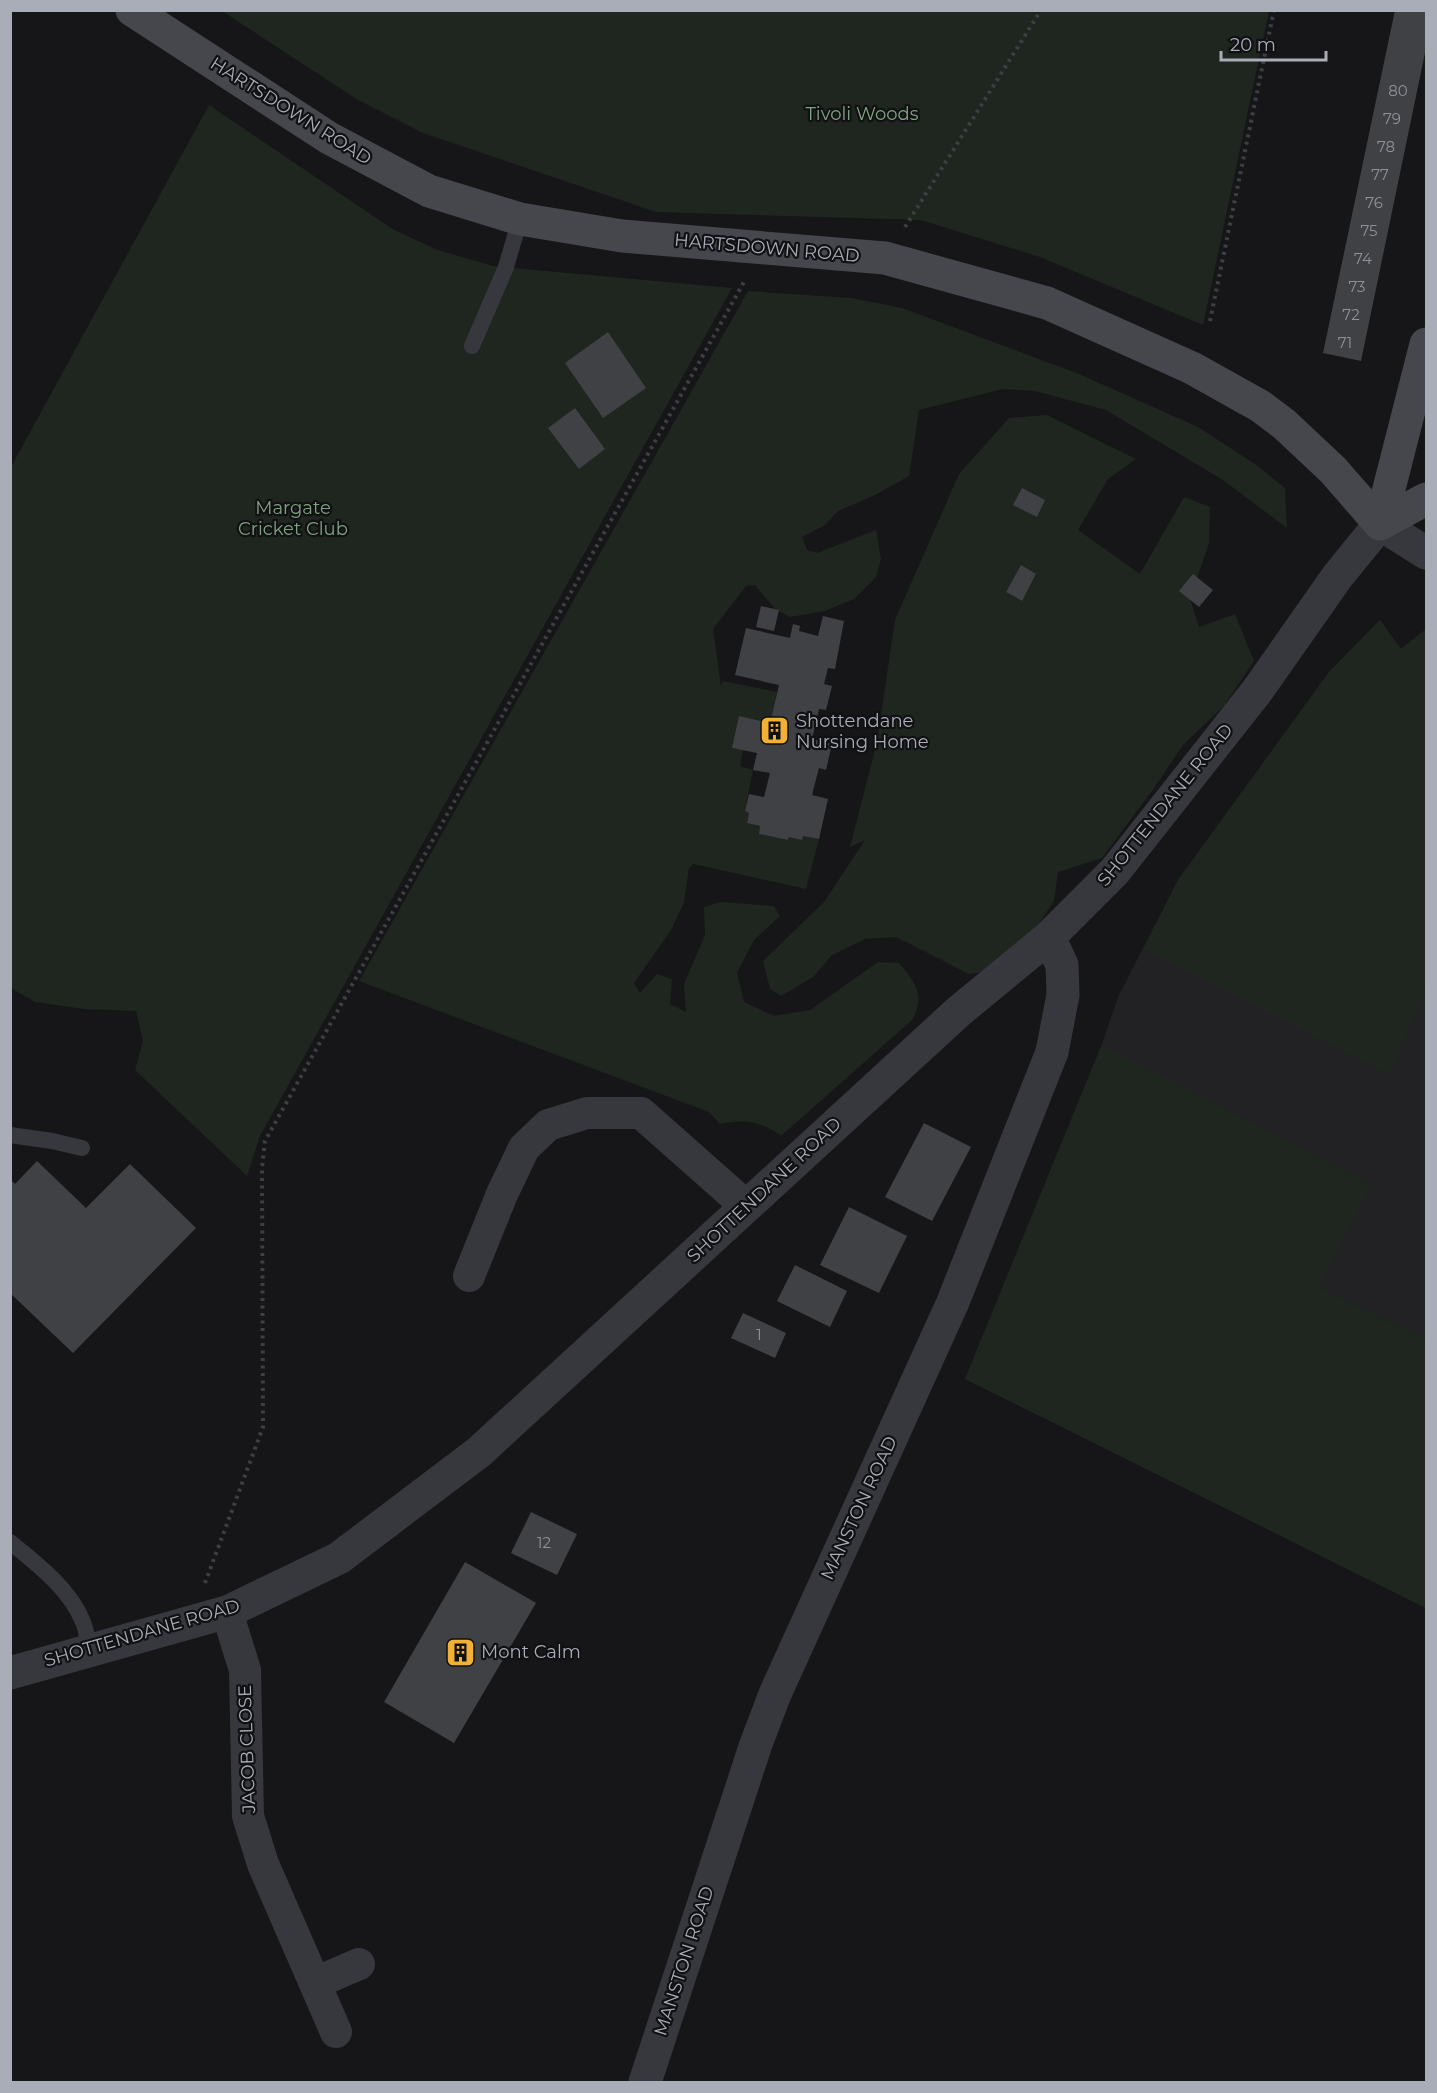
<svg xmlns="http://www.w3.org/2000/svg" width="1437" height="2093" viewBox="0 0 1437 2093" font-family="Montserrat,sans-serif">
  <rect width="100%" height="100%" fill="#161618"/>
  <!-- built -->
  <path fill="#222225" d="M1380,620L1401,649L1426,629V1608L965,1379L1102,1044L1118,997L1178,880L1329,672Z"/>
  <!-- green -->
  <path fill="#1e261f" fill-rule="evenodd" d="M222,11H1269L1203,325L1040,257L921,220L656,212L423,133L358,100Z
    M209,105L394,230L438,250L493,266L732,288L260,1136L247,1176L135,1070L143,1041L136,1011L84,1009L35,1002L11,988V467Z
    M748,291L851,298L902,308L1079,374L1198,427L1255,464L1285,488L1287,528L1223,480L1106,410L1035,391L1003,389L919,410L909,476L875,495L838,511L825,525L802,537L807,550L817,553L876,530L881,559L876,577L854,599L825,611L790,617L775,609L755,585L746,586L713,629L721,686L723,681L777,692L770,723L732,748L743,750L740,766L753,770L745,811L749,813L747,823L760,826L759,834L788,840L789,837L803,836L819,839L806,889L693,864L689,868L684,903L671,930L634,983L640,993L657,974L672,979L670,1004L686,1012L684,984L705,935L704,907L721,902L774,906L780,916L754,940L737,973L744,1002L774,1016L810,1010L878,962L899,963C915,982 926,995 912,1020L781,1136C761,1121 743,1119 720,1124L709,1112L359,981Z
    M1047,415L1136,459L1108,479L1078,530L1140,574L1184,497L1210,507L1209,543L1190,599L1199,627L1235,614L1254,661L1224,706L1183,745L1154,788L1102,858L1058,872L1054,901L1029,939L983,972L969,974L896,937L865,939L832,955L813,977L781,996L770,989L763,961L824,902L865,840L850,847L877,742L895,620L959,474L1009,418ZM1021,566L1036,575L1021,601L1006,592Z
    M1380,620L1401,649L1426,629V989L1389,1075L1143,949L1178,880L1329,672Z
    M1102,1044L1371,1185L1318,1287L1426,1340V1608L965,1379Z"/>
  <!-- building -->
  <path fill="#404145" d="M1395,10H1426V48L1361,361L1323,353Z
    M608,332L646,388L603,418L565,363Z
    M575,408L605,449L579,469L548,428Z
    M1022,488L1045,500L1037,517L1013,505Z
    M1021,565L1036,574L1022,601L1006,592Z
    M1193,574L1213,590L1199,607L1179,591Z
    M761,606L779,610L774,631L756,627Z
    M823,616L844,621L835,669L828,668L824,684L832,686L826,710L819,709L812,739L832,744L826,770L819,768L812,795L828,799L819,839L803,836L802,840L789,837L788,840L759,834L760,826L747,823L749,813L745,811L749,794L764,797L770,773L753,770L757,753L732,748L739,716L770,723L779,685L735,675L746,628L790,638L793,624L800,626L799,631L818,636Z
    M924,1123L971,1147L932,1221L885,1197Z
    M37,1161L86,1208L130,1164L196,1228L73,1353L10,1293V1179L15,1184Z
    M849,1207L907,1236L879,1293L820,1265Z
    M795,1265L847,1291L830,1327L777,1301Z
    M743,1313L786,1333L775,1358L731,1338Z
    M531,1512L577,1534L557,1575L511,1553Z
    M465,1562L536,1603L454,1743L384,1702Z"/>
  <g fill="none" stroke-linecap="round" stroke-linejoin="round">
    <!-- path -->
    <path stroke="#3d3f44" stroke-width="4" stroke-dasharray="3 4.5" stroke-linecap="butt" d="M905,227L1041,10
      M1210,321L1274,10
      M205,1583L263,1427L262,1168L265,1141L745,280"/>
    <!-- service -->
    <path stroke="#37383d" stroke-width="16" d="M472,346L506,267L520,219
      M10,1135L52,1141L82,1148
      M10,1542C37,1564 70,1589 83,1622C87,1630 87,1641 89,1650"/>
    <!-- minor -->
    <path stroke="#37383d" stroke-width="32" d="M469,1276L502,1194L524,1148L548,1125L587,1113H641L746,1206
      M227,1612L245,1670L248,1816L263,1864L336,2032
      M315,1983L359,1964"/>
    <!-- tertiary -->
    <path stroke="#37383d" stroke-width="33" d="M10,1673L227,1612L339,1558L479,1452L958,1012L1049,937L1115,871L1257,691L1337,577L1380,524L1426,553
      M645,2082L756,1744L775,1694L953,1302L1052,1052L1063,995L1062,965L1049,937"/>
    <!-- secondary -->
    <path stroke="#45474d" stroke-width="33" d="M132,10L329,138L429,191L520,219L622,236L885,258L1047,303L1192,368L1260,406L1284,424L1333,470L1380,524
      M1380,524L1426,344
      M1380,524L1426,499"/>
  </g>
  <!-- icons -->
  <defs>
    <symbol id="building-square" viewBox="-11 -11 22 22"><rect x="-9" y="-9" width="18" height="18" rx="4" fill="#f2b134" stroke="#111113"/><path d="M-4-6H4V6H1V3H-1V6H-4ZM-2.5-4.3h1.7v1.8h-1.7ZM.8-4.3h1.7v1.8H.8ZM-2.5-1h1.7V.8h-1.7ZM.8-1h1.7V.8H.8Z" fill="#111"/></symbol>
  </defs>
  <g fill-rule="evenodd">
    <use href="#building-square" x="758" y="714" width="33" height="33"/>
    <use href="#building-square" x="444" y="1636" width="33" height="33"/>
  </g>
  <g text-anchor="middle" stroke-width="4.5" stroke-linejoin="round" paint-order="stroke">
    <!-- number labels -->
    <g font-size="15" fill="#8e929b">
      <text x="1398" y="96">80</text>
      <text x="1392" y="124">79</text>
      <text x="1386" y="152">78</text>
      <text x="1380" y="180">77</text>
      <text x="1374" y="208">76</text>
      <text x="1369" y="236">75</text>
      <text x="1363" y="264">74</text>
      <text x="1357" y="292">73</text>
      <text x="1351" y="320">72</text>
      <text x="1345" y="348">71</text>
      <text x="759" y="1340">1</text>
      <text x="544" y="1548">12</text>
    </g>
    <!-- street labels -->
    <g font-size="18" fill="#a8adb8" stroke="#111113">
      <text transform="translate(291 111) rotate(32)" y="6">HARTSDOWN ROAD</text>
      <text transform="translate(767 248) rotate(5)" y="6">HARTSDOWN ROAD</text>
      <text transform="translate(1165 805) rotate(-51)" y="6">SHOTTENDANE ROAD</text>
      <text transform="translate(764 1190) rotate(-43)" y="6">SHOTTENDANE ROAD</text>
      <text transform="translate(859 1508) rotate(-65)" y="6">MANSTON ROAD</text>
      <text transform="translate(142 1633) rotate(-16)" y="6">SHOTTENDANE ROAD</text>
      <text transform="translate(247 1749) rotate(-92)" y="6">JACOB CLOSE</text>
      <text transform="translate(684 1961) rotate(-72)" y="6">MANSTON ROAD</text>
    </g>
    <!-- park labels -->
    <g font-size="18" fill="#7fa381" stroke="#111113">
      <text x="862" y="120">Tivoli Woods</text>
      <text x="293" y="514">Margate<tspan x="293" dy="21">Cricket Club</tspan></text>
    </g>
    <!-- poi labels -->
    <g font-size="18" fill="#a8adb8" stroke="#111113" text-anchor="start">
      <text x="796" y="727">Shottendane<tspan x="796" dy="21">Nursing Home</tspan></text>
      <text x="481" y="1658">Mont Calm</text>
    </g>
  </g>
  <!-- border -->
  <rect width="1437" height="2093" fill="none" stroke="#a8adb8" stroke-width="24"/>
  <!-- scale -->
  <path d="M1221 51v9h105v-9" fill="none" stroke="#a8adb8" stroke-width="3"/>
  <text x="1230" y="51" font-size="18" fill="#a8adb8" stroke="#111113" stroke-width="4.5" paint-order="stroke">20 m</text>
</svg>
